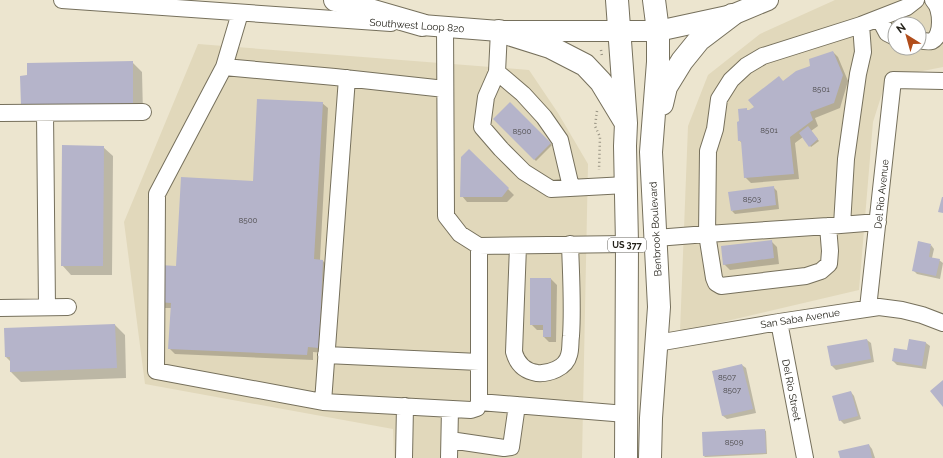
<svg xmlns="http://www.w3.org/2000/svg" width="943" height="458" viewBox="0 0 943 458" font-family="Raleway,sans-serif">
  <rect width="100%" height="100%" fill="#ece5cf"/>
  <!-- built -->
  <path fill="#e1d8bb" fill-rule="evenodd" d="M835,0H943V67L887,78L873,122L859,290L680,332L688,126L708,75L760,34ZM895,24H919V48H895Z
    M198,44L529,70L558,113L588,164L582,458H394L393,429L145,384L124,222Z"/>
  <!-- shadow -->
  <path fill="#0003" d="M833,52L838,57L848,81L840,108L815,118L818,126L811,131L819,141L811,147L803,137L795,143L799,179L751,183L745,177L742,143L739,140L748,111H750L783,82L811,66Z
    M132,62L142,72L143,114L32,115Z
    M322,103L328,108L320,260L323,261L328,266L324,353L313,352V360L175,354L169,348L172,308H164L159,302L177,267Z
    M510,103L552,145L536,161L494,119Z
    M103,147L113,156L112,275H71L62,265Z
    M469,150L514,195L507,202H467L462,196Z
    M773,187L777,191L779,209L735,214L732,211Z
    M771,241L777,247L779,264L730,270L724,264Z
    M931,245L934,249L932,258L939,260L943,263L940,279L917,274L913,270Z
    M551,279L557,285L556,342H549L544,337V330H537L531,324Z
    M115,325L125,335L126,378L21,382L11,372V362L6,357Z
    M867,340L871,343L874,362L836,370L832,366L828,347Z
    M910,340L926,343L930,346L926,369L897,365L893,361L908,351Z
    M742,365L746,368L756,413L727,419L723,416L713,371Z
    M851,392L854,396L861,419L844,424L840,420Z
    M764,430L766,431L767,454L705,457L704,456Z
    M869,445L872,449L875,458H841Z"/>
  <!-- building -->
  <path fill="#b5b4ca" d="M833,51L843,75L834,103L810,112L813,120L790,137L794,174L744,178L741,141H738L737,122L739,121L738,109L747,108V110H749L754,107L748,100L779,76L783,81L796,71L810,66L809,59Z
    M133,61V104L21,106L20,76L27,75V63Z
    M257,99L323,102L314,259L323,260L319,348L308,347L307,355L168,349L171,303L158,302L160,265L176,266L181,177L253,181Z
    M510,102L551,143L534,160L493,119Z
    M808,126L818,139L809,147L799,133Z
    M62,145L104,146L103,266H61Z
    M469,149L509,188L502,197H460L461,157Z
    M774,186L776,205L731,211L728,192Z
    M942,197H943V213L938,212Z
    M772,240L774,258L723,265L721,246Z
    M918,241L931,244L929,257L940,259L936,276L912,271Z
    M530,278H551V337H543V325H530Z
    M115,324L117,368L10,372V357H5L4,328Z
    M867,339L871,359L831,366L827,346Z
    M909,339L926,342L922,366L892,361L894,348L907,350Z
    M742,364L753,409L722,416L712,371Z
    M943,380V407L930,391Z
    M851,391L858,416L839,421L832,396Z
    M765,429L766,453L703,456L702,432Z
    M869,444L872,458H840L838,451Z"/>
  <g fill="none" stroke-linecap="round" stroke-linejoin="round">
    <defs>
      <path id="minor" d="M62,0L391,23
        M240,13L224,67L157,194L156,371L323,402L471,410L477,408L479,402V246L460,234L446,216L445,27
        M879,18L887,33L895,37
        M499,31L497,72L486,97L482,127L501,149L524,172L551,189L626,185
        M919,40C923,41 928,42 932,41C943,36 942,9 933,0
        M224,67L335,77L445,89
        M497,72L523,94L544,117L560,140L571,187
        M0,113L143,112
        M45,113L47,307
        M842,225L846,159L858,74L863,52L861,25
        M828,226L830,251L829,264L821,271L806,276L721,286L716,283L714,278L707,234L828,226L878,222
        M656,238L707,234L708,151L715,129L719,99L731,80L746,66L763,56L861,25L907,7L916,0
        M479,246L627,244
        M518,246L514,352C517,363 524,371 537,373C549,374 566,368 569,355C571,349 570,342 571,336C573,306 571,275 570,244
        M0,308L68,307
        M868,308L893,80L943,81
        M779,322L805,458
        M657,343L779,322L879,307L902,310L922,315L943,323
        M326,355L479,362
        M323,402L347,78
        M479,402L626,414
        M450,440L504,448L511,447L517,405
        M404,458L405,406
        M449,458L450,409"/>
      <path id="major" d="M422,25L499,31H658L732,15L768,0"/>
      <path id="highway" d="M335,0L422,25
        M617,0L626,123L625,146L627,244L626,458
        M499,31L550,47L585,65L601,82L624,120
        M662,104L666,87L682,61L699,40L732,15
        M650,458L651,418L659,307L651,152L658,62V31L654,0"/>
    </defs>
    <!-- minor casing -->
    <use href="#minor" stroke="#76705c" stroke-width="18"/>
    <!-- major casing -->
    <use href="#major" stroke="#76705c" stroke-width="22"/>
    <!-- highway casing -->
    <use href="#highway" stroke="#76705c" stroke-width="24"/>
    <!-- path -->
    <path stroke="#979282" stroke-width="2.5" stroke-dasharray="1 3" stroke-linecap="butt" d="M601,50L602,56
      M597,111L595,126L600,137L599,170"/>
    <!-- minor -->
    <use href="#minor" stroke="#fff" stroke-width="16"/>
    <!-- major -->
    <use href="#major" stroke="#fff" stroke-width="20"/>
    <!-- highway -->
    <use href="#highway" stroke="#fff" stroke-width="22"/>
  </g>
  <g text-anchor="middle" stroke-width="3.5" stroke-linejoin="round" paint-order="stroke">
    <!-- number labels -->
    <g font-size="8" fill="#484646">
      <text x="821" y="92">8501</text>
      <text x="769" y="133">8501</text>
      <text x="522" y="134">8500</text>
      <text x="752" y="202">8503</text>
      <text x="248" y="223">8500</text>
      <text x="727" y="380">8507</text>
      <text x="732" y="393">8507</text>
      <text x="734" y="445">8509</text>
    </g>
    <!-- shield labels -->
    <rect fill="#fff" stroke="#66645f" stroke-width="1" x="608" y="238" width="38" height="14" rx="3"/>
    <g font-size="9" font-weight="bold" fill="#24221a">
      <text x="627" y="248">US 377</text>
    </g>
    <!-- street labels -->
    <g font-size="10" fill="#24221a" stroke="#fff">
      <text transform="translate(417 25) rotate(4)" y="4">Southwest Loop 820</text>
      <text transform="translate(881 194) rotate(-84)" y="4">Del Rio Avenue</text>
      <text transform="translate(655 229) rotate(-93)" y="4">Benbrook Boulevard</text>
      <text transform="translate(800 318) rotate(-9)" y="4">San Saba Avenue</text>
      <text transform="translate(792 390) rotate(79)" y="4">Del Rio Street</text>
    </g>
  </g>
  <!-- north arrow -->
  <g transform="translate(907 36) rotate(323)"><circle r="19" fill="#ffffff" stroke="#a7a7a3"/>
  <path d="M0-3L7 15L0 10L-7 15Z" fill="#b14d1b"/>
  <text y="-6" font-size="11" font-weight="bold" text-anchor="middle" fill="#24221a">N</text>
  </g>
</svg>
